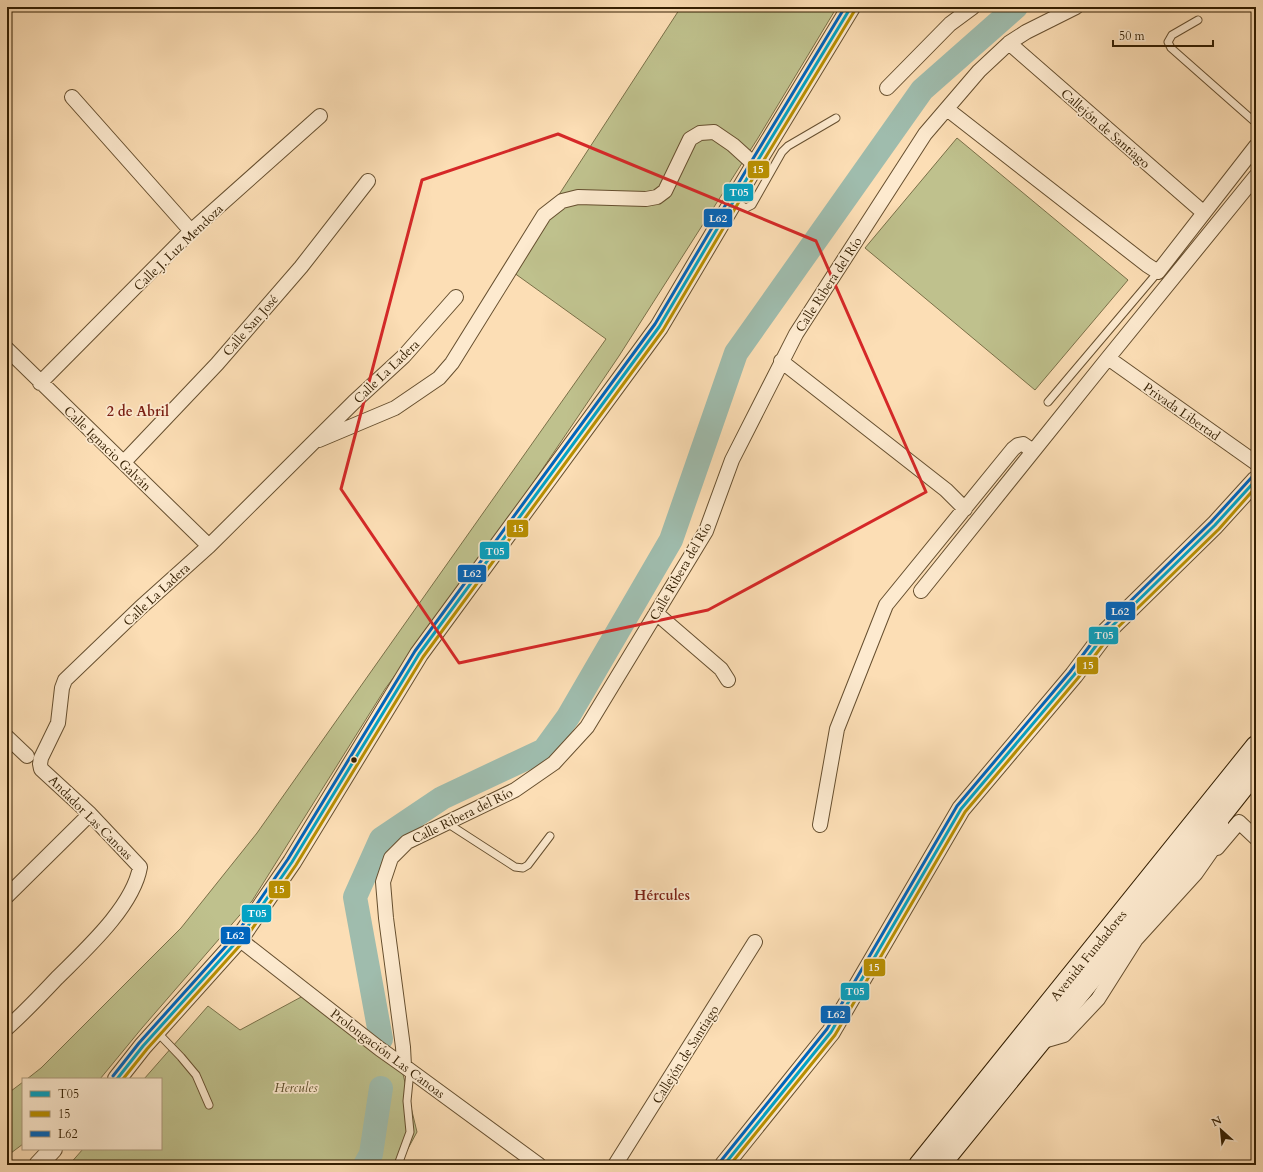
<svg xmlns="http://www.w3.org/2000/svg" width="1263" height="1172" viewBox="0 0 1263 1172" font-family="Cardo,serif">
  <rect width="100%" height="100%" fill="#fcdeb5"/>
  <filter id="stains"><feTurbulence type="fractalNoise" baseFrequency=".005" numOctaves="4"/><feColorMatrix values="0 0 0 0 .2 0 0 0 0 .09 0 0 0 0 .02 0 0 0 .5 -.17"/></filter>
  <radialGradient id="worn" r=".72"><stop offset=".6" stop-color="#630" stop-opacity="0"/><stop offset="1" stop-color="#630" stop-opacity=".3"/></radialGradient>
  <!-- green -->
  <path fill="#bfc18d" stroke="#7a7048" d="M681,7H837L758,138L619,356L491,545L385,689L252,901L142,1028L100,1079H27L41,1068L181,928L257,833L606,339L510,270Z
    M957,138L1128,280L1035,390L865,248Z
    M303,996L402,1070L417,1132L399,1165H69L83,1149H161V1079H144L208,1006L240,1030Z
    M23,1082V1144L7,1156V1094Z"/>
  <g fill="none" stroke-linecap="round" stroke-linejoin="round">
    <!-- river -->
    <path stroke="#9fbcad" stroke-width="24" d="M381,1039L355,897L381,839L442,798L544,750L568,717L671,540L736,353L922,90L1016,7
      M365,1165L371,1154L381,1088"/>
    <defs>
      <path id="service" d="M1198,20L1172,35L1168,42L1171,48L1256,123
        M734,201L746,208L752,205L782,152L788,146L836,118
        M1048,402L1158,272
        M447,823L515,867L523,868L528,865L550,836
        M157,1032L181,1057L196,1075L209,1105
        M399,1162L410,1132L407,1101L410,1071"/>
      <path id="minor" d="M1009,43L1204,213
        M887,88L950,24L973,7
        M72,97L191,231
        M947,109L1147,265L1158,272L1256,146
        M7,349L209,546
        M1108,358L1256,463
        M781,361L946,490L965,509
        M40,383L191,231L320,116
        M319,440L395,408L439,378L452,363L544,215L562,201L578,197L646,199L657,197L665,191L690,139L700,133L714,132L733,145L755,165
        M124,462L217,364L301,267L368,181
        M921,591L1108,358L1256,176
        M656,613L721,669L728,680
        M7,737L27,756
        M820,825L837,729L886,605L1013,449L1018,445L1023,444L1033,451
        M1217,848L1239,822L1256,838
        M7,896L90,814
        M239,939L380,1049L404,1066L539,1165
        M7,1028C25,1012 41,995 57,978C85,950 133,907 140,867L90,814L41,769L40,764L41,758L58,723L62,688L65,680L140,608L209,546L354,402L404,356L456,297
        M1040,1042L1064,1035L1098,999L1136,939L1196,873L1217,843L1220,831L1222,815
        M404,1066L403,1047L386,918L383,882L391,858L407,842L515,790L554,763L587,727L706,531L732,460L796,334L925,134L979,71L1009,43L1026,32L1076,7
        M615,1165L755,942"/>
      <path id="tertiary" d="M117,1079L143,1046L239,939L292,862L419,654L659,327L755,165L851,7
        M38,1165L53,1149
        M724,1165L831,1032L961,809L1074,675L1107,631L1215,525L1256,480"/>
      <path id="secondary" d="M919,1165L1256,746
        M940,1165L1105,962L1256,771"/>
    </defs>
    <!-- service casing -->
    <use href="#service" stroke="#664f2f" stroke-width="9"/>
    <!-- minor casing -->
    <use href="#minor" stroke="#664f2f" stroke-width="16"/>
    <!-- tertiary casing -->
    <use href="#tertiary" stroke="#664f2f" stroke-width="20"/>
    <!-- secondary casing -->
    <use href="#secondary" stroke="#341f02" stroke-width="22"/>
    <!-- service -->
    <use href="#service" stroke="#fdeacf" stroke-width="7"/>
    <!-- minor -->
    <use href="#minor" stroke="#fdeacf" stroke-width="14"/>
    <!-- tertiary -->
    <use href="#tertiary" stroke="#fdeacf" stroke-width="18"/>
    <!-- secondary -->
    <use href="#secondary" stroke="#fdeacf" stroke-width="20"/>
    <defs>
      <path id="bus-1" d="M117,1079L143,1046L239,939L292,862L419,654L659,327L755,165L851,7
        M724,1165L831,1032L961,809L1074,675L1107,631L1215,525L1256,480"/>
      <path id="bus-2" d="M123,1079L147,1049L243,942L296,865L423,657L663,330L759,168L855,10
        M730,1165L835,1035L965,812L1078,678L1111,634L1219,529L1256,487"/>
      <path id="bus-3" d="M113,1076L139,1043L235,936L288,859L415,651L655,324L751,162L845,7
        M720,1162L827,1029L957,806L1070,672L1103,628L1211,522L1252,477"/>
    </defs>
    <!-- bus-1 casing -->
    <use href="#bus-1" stroke="#fdeacf" stroke-width="6"/>
    <!-- bus-2 casing -->
    <use href="#bus-2" stroke="#fdeacf" stroke-width="6"/>
    <!-- bus-3 casing -->
    <use href="#bus-3" stroke="#fdeacf" stroke-width="6"/>
    <!-- bus-1 -->
    <use href="#bus-1" stroke="#03a2c4" stroke-width="3"/>
    <!-- bus-2 -->
    <use href="#bus-2" stroke="#b88f01" stroke-width="3"/>
    <!-- bus-3 -->
    <use href="#bus-3" stroke="#0065bd" stroke-width="3"/>
  </g>
  <!-- marked area -->
  <path fill="none" stroke="#d62828" stroke-width="3" stroke-linejoin="round" d="M558,134L816,241L926,492L708,610L459,663L341,489L422,180Z"/>
  <!-- markers -->
  <circle fill="#341f02" stroke="#fdeacf" stroke-width="1.5" cx="354" cy="760" r="3.5"/>
  <g text-anchor="middle" stroke-width="3.5" stroke-linejoin="round" paint-order="stroke">
    <!-- street labels -->
    <g font-size="13" fill="#341f02" stroke="#fdeacf">
      <text transform="translate(1106 128) rotate(41)" y="5">Callejón de Santiago</text>
      <text transform="translate(178 247) rotate(-44)" y="5">Calle J. Luz Mendoza</text>
      <text transform="translate(828 284) rotate(-57)" y="5">Calle Ribera del Río</text>
      <text transform="translate(250 325) rotate(-49)" y="5">Calle San José</text>
      <text transform="translate(386 371) rotate(-44)" y="5">Calle La Ladera</text>
      <text transform="translate(1182 411) rotate(35)" y="5">Privada Libertad</text>
      <text transform="translate(108 448) rotate(44)" y="5">Calle Ignacio Galván</text>
      <text transform="translate(680 571) rotate(-60)" y="5">Calle Ribera del Río</text>
      <text transform="translate(156 594) rotate(-43)" y="5">Calle La Ladera</text>
      <text transform="translate(462 815) rotate(-26)" y="5">Calle Ribera del Río</text>
      <text transform="translate(91 817) rotate(45)" y="5">Andador Las Canoas</text>
      <text transform="translate(1088 955) rotate(-51)" y="5">Avenida Fundadores</text>
      <text transform="translate(388 1053) rotate(37)" y="5">Prolongación Las Canoas</text>
      <text transform="translate(685 1054) rotate(-58)" y="5">Callejón de Santiago</text>
    </g>
    <!-- park labels -->
    <g font-size="13" font-style="italic" fill="#5e502c" stroke="#fdeacf">
      <text x="296" y="1092">Hercules</text>
    </g>
    <!-- neighbourhood labels -->
    <g font-size="14" font-weight="bold" fill="#7a1f14" stroke="#fdeacf">
      <text x="138" y="416">2 de Abril</text>
      <text x="662" y="900">Hércules</text>
    </g>
  </g>
  <g stroke="#fdeacf" stroke-width="1.5">
    <rect x="747" y="160" width="23" height="19" rx="4" fill="#b88f01"/>
    <rect x="723" y="183" width="31" height="19" rx="4" fill="#03a2c4"/>
    <rect x="703" y="208" width="30" height="20" rx="4" fill="#0065bd"/>
    <rect x="506" y="519" width="23" height="19" rx="4" fill="#b88f01"/>
    <rect x="479" y="541" width="31" height="19" rx="4" fill="#03a2c4"/>
    <rect x="457" y="564" width="30" height="19" rx="4" fill="#0065bd"/>
    <rect x="1105" y="601" width="31" height="20" rx="4" fill="#0065bd"/>
    <rect x="1088" y="626" width="31" height="19" rx="4" fill="#03a2c4"/>
    <rect x="1076" y="656" width="23" height="19" rx="4" fill="#b88f01"/>
    <rect x="268" y="880" width="23" height="19" rx="4" fill="#b88f01"/>
    <rect x="241" y="904" width="31" height="19" rx="4" fill="#03a2c4"/>
    <rect x="220" y="926" width="31" height="19" rx="4" fill="#0065bd"/>
    <rect x="863" y="958" width="23" height="19" rx="4" fill="#b88f01"/>
    <rect x="840" y="982" width="30" height="19" rx="4" fill="#03a2c4"/>
    <rect x="820" y="1005" width="31" height="19" rx="4" fill="#0065bd"/>
  </g>
  <g font-size="11" text-anchor="middle" font-weight="bold" fill="#fff">
    <text x="758" y="173">15</text>
    <text x="739" y="196">T05</text>
    <text x="718" y="222">L62</text>
    <text x="518" y="532">15</text>
    <text x="495" y="555">T05</text>
    <text x="472" y="577">L62</text>
    <text x="1120" y="615">L62</text>
    <text x="1104" y="639">T05</text>
    <text x="1088" y="669">15</text>
    <text x="279" y="893">15</text>
    <text x="257" y="917">T05</text>
    <text x="235" y="939">L62</text>
    <text x="874" y="971">15</text>
    <text x="855" y="995">T05</text>
    <text x="836" y="1018">L62</text>
  </g>
  <!-- margin -->
  <rect width="1263" height="1172" fill="none" stroke="#fcdeb5" stroke-width="24"/>
  <rect x="8" y="8" width="1247" height="1156" fill="none" stroke="#341f02" stroke-width="2"/>
  <rect x="12" y="12" width="1239" height="1148" fill="none" stroke="#341f02"/>
  <!-- legend -->
  <rect x="22" y="1078" width="140" height="72" fill="#fdeacf" stroke="#ad997d"/>
  <rect x="30" y="1091" width="20" height="6" fill="#03a2c4" stroke="#ad997d"/>
  <text x="58" y="1098" font-size="12" fill="#341f02">T05</text>
  <rect x="30" y="1111" width="20" height="6" fill="#b88f01" stroke="#ad997d"/>
  <text x="58" y="1118" font-size="12" fill="#341f02">15</text>
  <rect x="30" y="1131" width="20" height="6" fill="#0065bd" stroke="#ad997d"/>
  <text x="58" y="1138" font-size="12" fill="#341f02">L62</text>
  <!-- north arrow -->
  <g transform="translate(1221 1130) rotate(333)" stroke="#fdeacf" stroke-width="3" paint-order="stroke">
  <path d="M0-3L7 15L0 10L-7 15Z" fill="#341f02"/>
  <text y="-6" font-size="11" font-weight="bold" text-anchor="middle" fill="#341f02">N</text>
  </g>
  <!-- scale -->
  <path d="M1113 40v6h100v-6" fill="none" stroke="#341f02" stroke-width="2"/>
  <text x="1119" y="40" font-size="12" fill="#341f02" stroke="#fdeacf" stroke-width="3" paint-order="stroke">50 m</text>
  <rect width="100%" height="100%" filter="url(#stains)"/>
  <rect width="100%" height="100%" fill="url(#worn)"/>
</svg>
